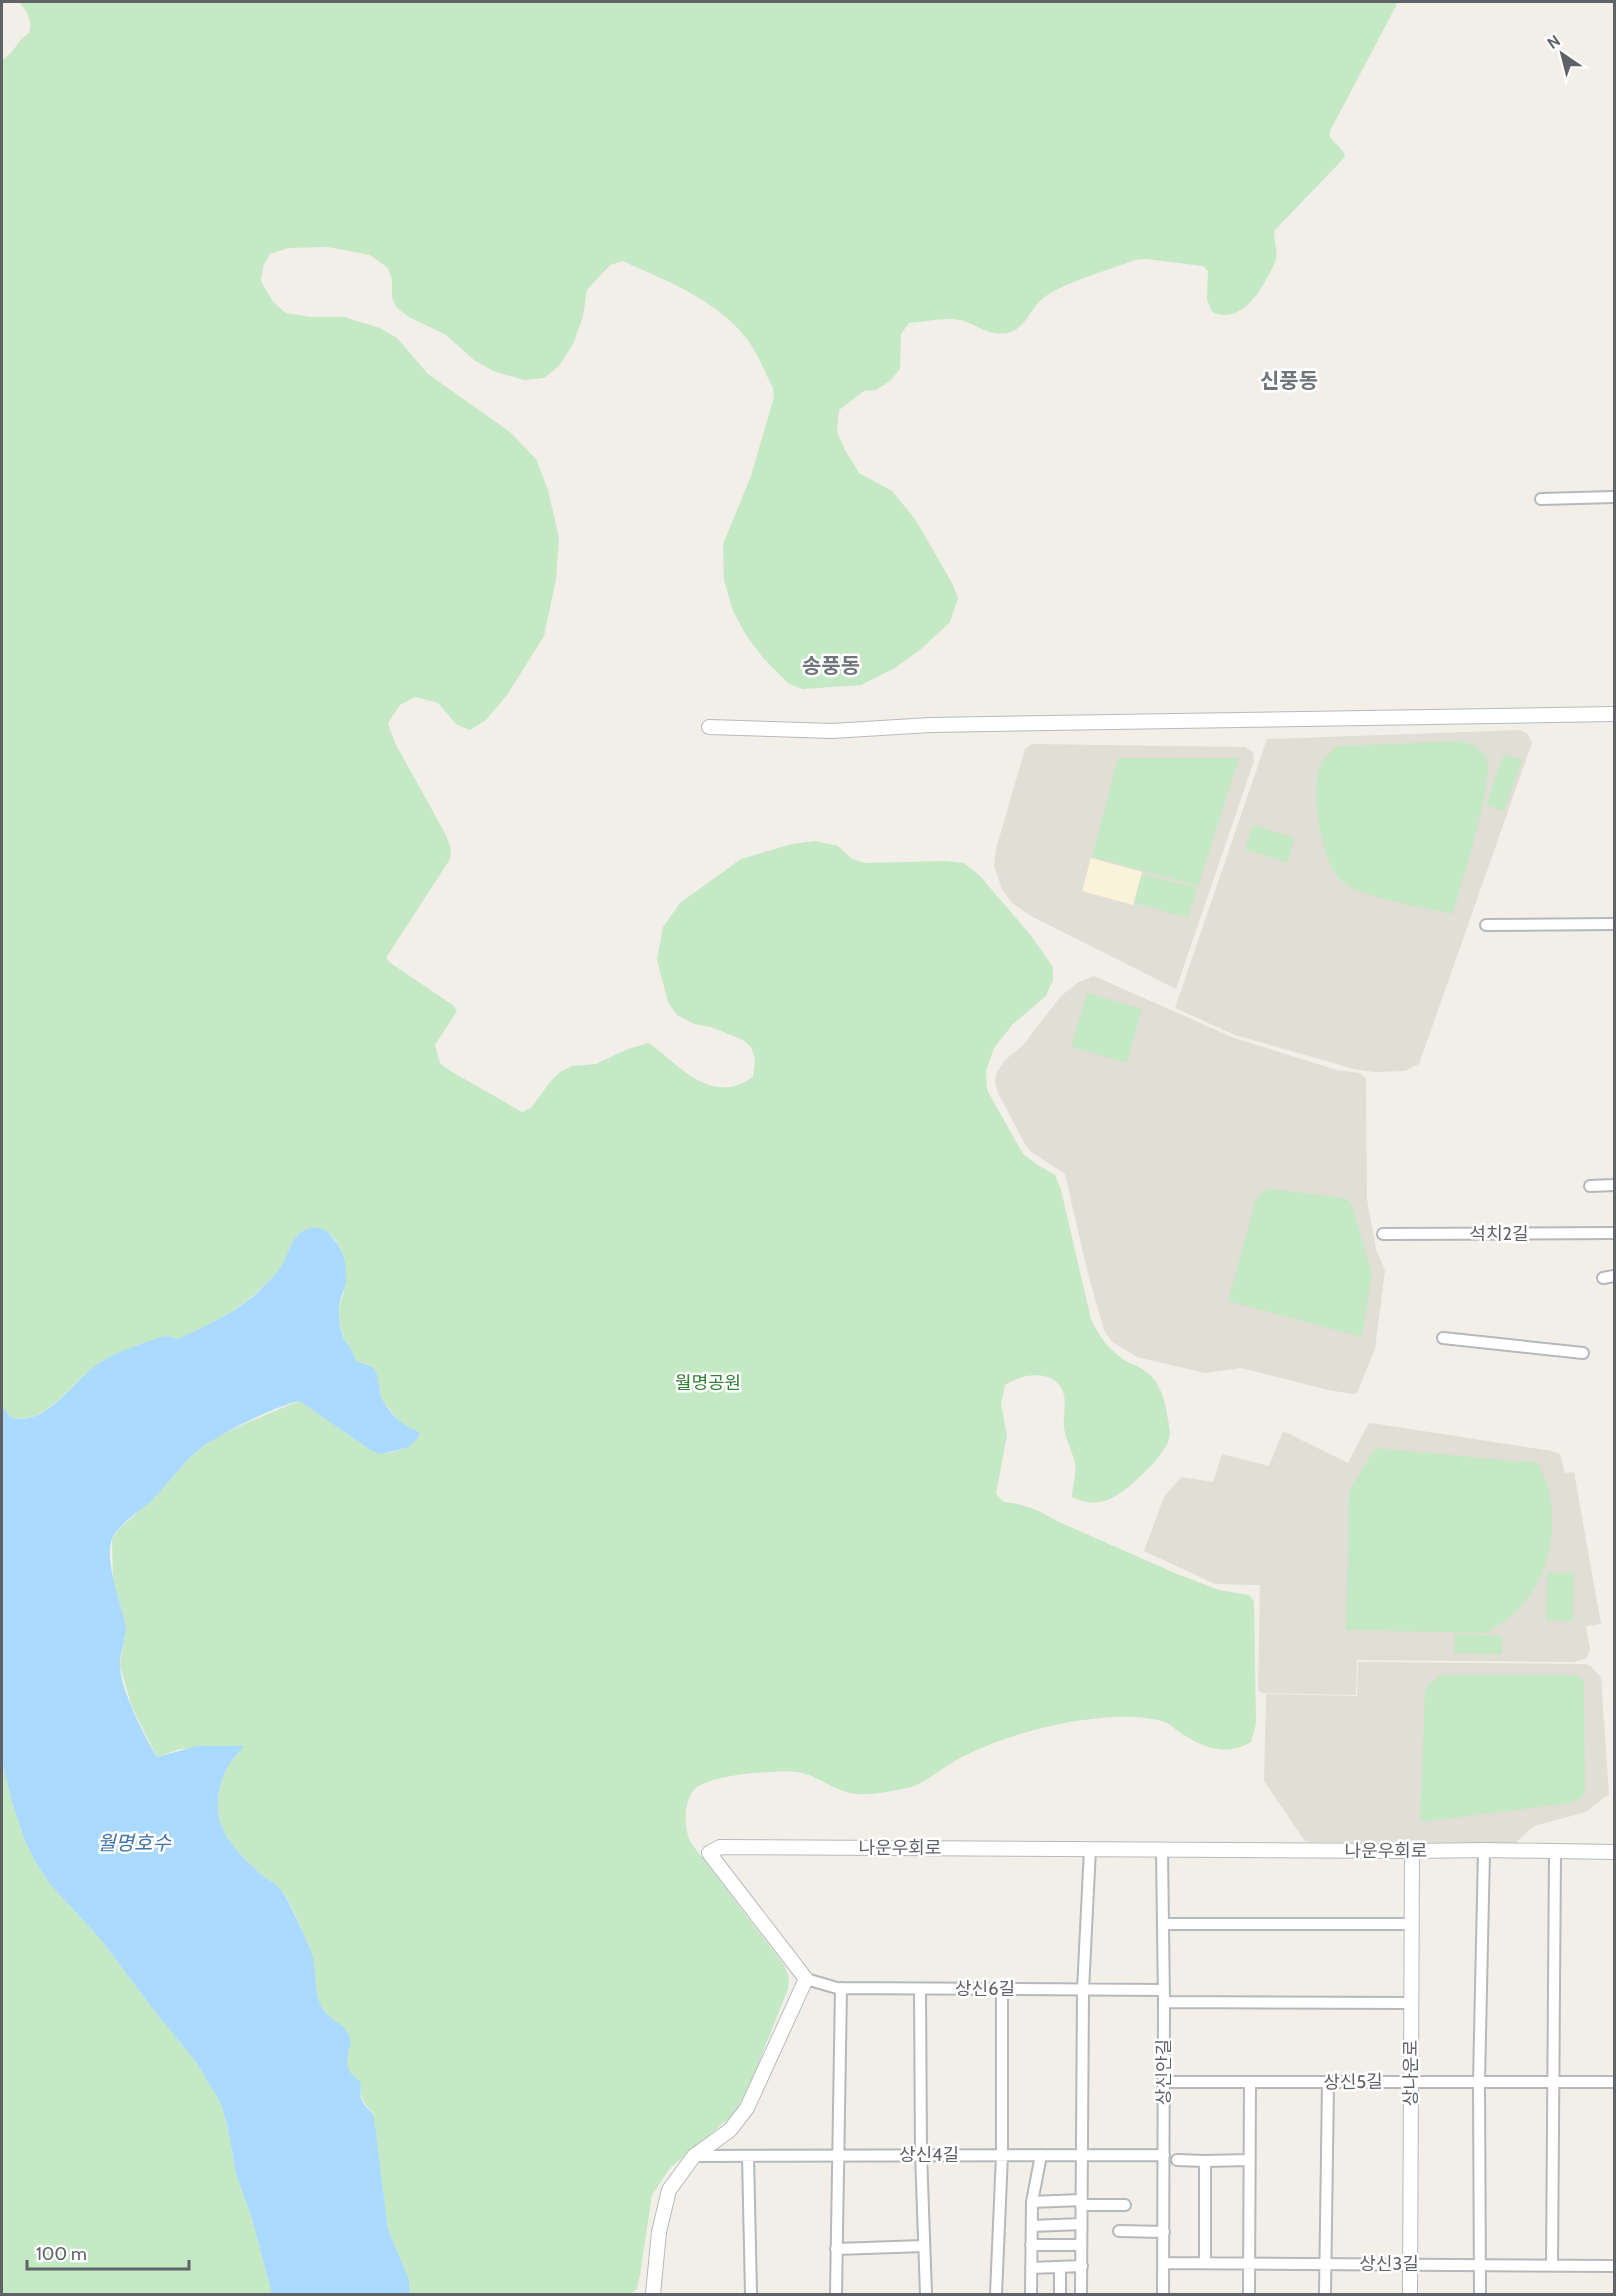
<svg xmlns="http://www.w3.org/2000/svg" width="1616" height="2296" viewBox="0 0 1616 2296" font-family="Cabin,'Noto Sans KR',sans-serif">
  <rect width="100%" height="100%" fill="#f1efe8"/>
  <!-- education -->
  <path fill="#e1ded6" d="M1520,730L1528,734L1532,743L1419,1064L1405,1071L1374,1072L1354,1069L1235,1035L1175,1008L1267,739Z
    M1032,744L1245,747L1253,752L1254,761L1176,989L1031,916L1012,903L1002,889L994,866L996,849L1025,749Z
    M1094,976L1234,1038L1337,1070L1360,1073L1366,1078L1367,1199L1376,1249L1385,1271L1375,1349L1357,1393L1353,1394L1328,1390L1241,1368L1205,1373L1137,1357L1111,1341L1104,1330L1088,1274L1065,1174L1030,1151L1026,1146L998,1093L995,1082L996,1074L1005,1060L1023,1045L1061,996L1077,983Z
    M1371,1423L1552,1451L1560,1454L1565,1473L1574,1472L1601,1624L1586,1626L1590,1649L1587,1658L1575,1662L1357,1660L1356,1695L1262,1693L1258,1690L1260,1585L1215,1584L1144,1551L1164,1497L1181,1477L1213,1482L1222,1454L1269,1466L1283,1431L1348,1463L1368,1424Z
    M1358,1662L1585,1664L1591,1666L1601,1678L1609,1794L1586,1812L1534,1826L1515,1843L1309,1842L1305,1841L1264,1781L1266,1694L1357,1696Z"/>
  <!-- green -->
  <path fill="#c5e8c5" d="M19,2H1396V6L1330,131V137L1345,154L1344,158L1274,231C1274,241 1278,250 1276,259C1274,266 1269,274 1266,280C1255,300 1237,323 1212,312L1207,299L1208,271L1203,266L1146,259L1135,260C1107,271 1070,280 1046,296C1031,305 1026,330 1007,333C990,336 978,326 964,321C947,316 926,322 909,323L901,334L900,369L890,381L876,390L864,391L839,410L837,432L845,450L859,473L892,491L915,519L952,583L958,598L950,622L921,649L895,668L861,685L803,689L789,684L764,659L746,635L733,611L724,580L723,544L751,476L774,397L773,388C765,373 758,353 747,339C716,299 668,282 623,261L610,265L587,290L583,316L574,342L559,366L544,378L524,380L493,371L474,360L446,335L409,317L397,308L392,298V280L388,268L370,255L328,247L289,248L270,254L263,266L261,281L273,302L286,313L311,317H344L380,328L397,338L428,374L510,432L536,459L548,490L559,538L556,579L544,636L507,695L486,720L470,730L456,724L438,703L415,697L400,705L388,723L395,743L446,835L451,849L450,859L386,958L389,962L454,1006L457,1011L435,1045L440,1063L447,1069L522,1112L531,1108L550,1082L560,1072L572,1066L596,1064L628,1049L649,1043C681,1067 712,1106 753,1077L755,1059L751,1047L743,1040L711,1027L694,1024L677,1015L668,1002L657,960L663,927L680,903L741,859L792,844L815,841L838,846L852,859L865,863L945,861L964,863L980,876L1032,937L1053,967V980L1046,996L1013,1024L994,1048L986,1071L987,1090L1023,1154L1036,1164L1055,1175L1061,1190L1091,1319C1099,1337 1109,1350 1126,1361C1134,1365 1143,1368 1150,1375C1159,1383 1163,1396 1166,1408C1167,1416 1170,1427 1170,1435C1169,1451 1136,1482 1123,1491C1105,1504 1092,1506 1072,1497C1072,1486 1077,1475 1075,1464C1073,1452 1066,1441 1064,1428C1063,1417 1066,1406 1064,1395C1058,1368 1021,1373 1005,1385L1001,1405L1007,1435L996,1494L1004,1502L1018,1504L1037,1510L1059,1522L1177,1574L1219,1590L1249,1595L1254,1601L1256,1724L1251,1742C1228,1756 1205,1749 1184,1735C1177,1731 1172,1725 1165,1722C1146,1716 1121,1716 1102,1718C1058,1721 1001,1737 962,1757C948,1764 923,1784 911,1787C894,1791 875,1795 857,1794C834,1792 820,1776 798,1772C779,1770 704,1774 693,1791C683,1804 684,1830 691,1843L784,1965L789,1976L788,1989L751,2082L734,2114L670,2168L652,2195L640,2275L637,2289L630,2294H410L409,2280L388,2229L373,2112C361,2102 361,2097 361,2083C333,2063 355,2056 349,2039C344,2024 328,2021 321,2006C317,1997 314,1984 313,1975C313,1967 314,1959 311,1952C305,1937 291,1902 282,1891C276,1883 267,1879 261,1874C246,1861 227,1843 221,1824C212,1795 223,1767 244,1746L180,1749L157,1757L132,1707L120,1666L125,1635V1624L113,1581L112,1539L118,1530L135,1515L196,1452L217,1437L244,1424L299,1401L372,1451L389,1453L407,1448L403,1426L382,1400L369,1365L356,1361C353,1351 351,1350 346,1342C341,1335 340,1323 339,1315C338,1304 345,1294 345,1283C345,1274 343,1261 341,1251C338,1240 324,1224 312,1228C289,1235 292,1249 282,1266C276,1275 265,1284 257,1292C235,1312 204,1328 178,1339L167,1336C146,1345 118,1352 99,1364C72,1380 48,1425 12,1418L2,1407V60C13,54 18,40 29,33C33,19 27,12 19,2Z
    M1463,741C1473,746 1484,749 1487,761C1494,782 1460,887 1453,914C1422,907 1374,900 1347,885C1320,870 1310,792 1320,766C1323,757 1331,752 1338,746Z
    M1504,754L1522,760L1504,811L1486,805Z
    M1118,758H1239L1198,886L1092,857Z
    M1253,825L1295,838L1287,863L1245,849Z
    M1142,874L1197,888L1188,918L1134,903Z
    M1087,993L1142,1009L1127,1063L1071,1047Z
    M1269,1189L1345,1198L1351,1203L1372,1274L1362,1337L1228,1301L1256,1199L1261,1193Z
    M1375,1448L1538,1463C1562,1505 1555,1568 1523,1604C1513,1616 1500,1625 1486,1633L1346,1630L1349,1491Z
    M1547,1572L1574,1573L1573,1621L1546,1620Z
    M1455,1634L1502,1636V1654L1454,1653Z
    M1442,1675H1572L1581,1677L1584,1682L1585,1790L1582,1798L1572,1803L1420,1822L1425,1690L1428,1685Z
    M2,1761L12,1802L25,1841L35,1861L70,1906L102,1941L152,2008L196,2062L221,2104L227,2124L236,2174L252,2219L272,2294H2Z"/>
  <!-- sand -->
  <path fill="#fbf3d9" d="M1091,858L1142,872L1133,905L1082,891Z"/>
  <!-- water -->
  <path fill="#aadaff" d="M313,1227C322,1227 328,1231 333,1238C344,1251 349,1269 345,1286C342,1295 338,1304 339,1314C339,1322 341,1334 345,1341C351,1349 353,1351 356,1361C361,1363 366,1364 370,1366C382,1373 377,1391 383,1401C393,1417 402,1425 419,1432L418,1438L407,1448L381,1454L372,1451L299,1401C273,1407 213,1436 194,1454C178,1469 166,1486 151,1501C141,1510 116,1527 112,1539C104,1561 121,1603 125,1624C127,1638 120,1651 120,1665C120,1689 144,1735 157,1757L197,1746H245C223,1765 212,1796 221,1824C227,1843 246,1861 261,1874C267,1879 276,1883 282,1891C287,1897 311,1949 313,1957C316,1973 314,1990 321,2006C328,2020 344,2023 349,2035C354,2047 343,2058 349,2070C352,2077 357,2077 361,2083C361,2090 359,2098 364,2104C368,2110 372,2110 374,2117L388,2229L409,2280L410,2294H272L252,2219L236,2174L227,2124L221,2104L196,2062L152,2008L102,1941L50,1884L35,1861L25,1841L12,1802L2,1761V1407L12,1418C49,1426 73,1379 101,1362C119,1351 141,1344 161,1337L167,1336L178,1339C203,1328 238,1311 258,1292C265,1284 274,1277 280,1268C292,1251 288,1234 313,1227Z"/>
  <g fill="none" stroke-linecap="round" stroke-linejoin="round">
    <defs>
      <path id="street" d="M1541,499L1614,497
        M1486,925L1614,924
        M1590,1186L1614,1185
        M1383,1234L1614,1233
        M1603,1278L1614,1276
        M1443,1338L1583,1353
        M1162,1850L1164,2002L1163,2294
        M1164,1924H1412
        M806,1979L837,1988L1164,1990
        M920,1989L921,2154L926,2294
        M1164,2002L1411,2003
        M1164,2082H1614
        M694,2156L1164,2155
        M748,2156L751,2294
        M1177,2160L1205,2161V2263
        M1205,2161L1249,2160
        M1032,2202L1041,2155
        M1081,2205H1125
        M1032,2226L1081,2224
        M1119,2231L1164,2232
        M1031,2245H1081
        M836,2249L924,2246
        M1163,2263L1614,2266
        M1552,2266L1555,1851
        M1031,2268L1082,2266
        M836,2294L841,1988
        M996,2294L1002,2155V1989
        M1031,2294L1032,2202L1081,2200
        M1060,2294V2267
        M1081,2294L1083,1990L1090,1849
        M1249,2294L1250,2083
        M1325,2294L1328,2083
        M1480,2294L1479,2082L1484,1850"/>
      <path id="secondary" d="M709,727L832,731L930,725L1614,714
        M653,2294L659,2232L669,2190L694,2156L730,2130L747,2108L806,1979L709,1853L720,1847L1412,1851L1484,1850L1614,1852
        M1410,2294L1412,1851"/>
    </defs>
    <!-- street casing -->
    <use href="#street" stroke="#b5b8bc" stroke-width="14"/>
    <!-- secondary casing -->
    <use href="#secondary" stroke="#b6babf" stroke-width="16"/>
    <!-- street -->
    <use href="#street" stroke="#fff" stroke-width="10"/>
    <!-- secondary -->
    <use href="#secondary" stroke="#fff" stroke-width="14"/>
  </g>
  <g text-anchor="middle" stroke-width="5" stroke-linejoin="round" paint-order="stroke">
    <!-- street labels -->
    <g font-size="18" fill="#5f6368" stroke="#fff">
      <text x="1499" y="1240">석치2길</text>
      <text x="900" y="1854">나운우회로</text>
      <text x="1386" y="1857">나운우회로</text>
      <text x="985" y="1995">상신6길</text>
      <text transform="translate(1164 2072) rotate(-90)" y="6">상신안길</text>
      <text transform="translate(1411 2073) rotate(-90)" y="6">상나운로</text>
      <text transform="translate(1353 2082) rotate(-1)" y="6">상신5길</text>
      <text x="929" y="2161">상신4길</text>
      <text x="1389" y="2270">상신3길</text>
    </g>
    <!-- park labels -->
    <g font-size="18" fill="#348238" stroke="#fff">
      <text x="708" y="1389">월명공원</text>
    </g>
    <!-- water labels -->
    <g font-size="20" font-style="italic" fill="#4174aa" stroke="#fff">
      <text x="134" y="1850">월명호수</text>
    </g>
    <!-- quarter labels -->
    <g font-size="21" font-weight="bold" fill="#70757a" stroke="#fff">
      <text x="1289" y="388">신풍동</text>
      <text x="831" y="673">송풍동</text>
    </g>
  </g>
  <!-- border -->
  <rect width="1616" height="2296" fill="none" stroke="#5f6368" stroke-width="6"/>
  <!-- north arrow -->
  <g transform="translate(1562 54) rotate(325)" stroke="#ffffff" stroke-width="4.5" paint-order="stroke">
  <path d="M0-4.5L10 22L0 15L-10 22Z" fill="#5f6368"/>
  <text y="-9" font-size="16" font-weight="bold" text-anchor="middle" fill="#5f6368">N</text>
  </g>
  <!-- scale -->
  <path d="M27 2260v9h162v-9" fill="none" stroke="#5f6368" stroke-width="3"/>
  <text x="36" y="2260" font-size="18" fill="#5f6368" stroke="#ffffff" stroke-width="4.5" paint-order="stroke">100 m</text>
</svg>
